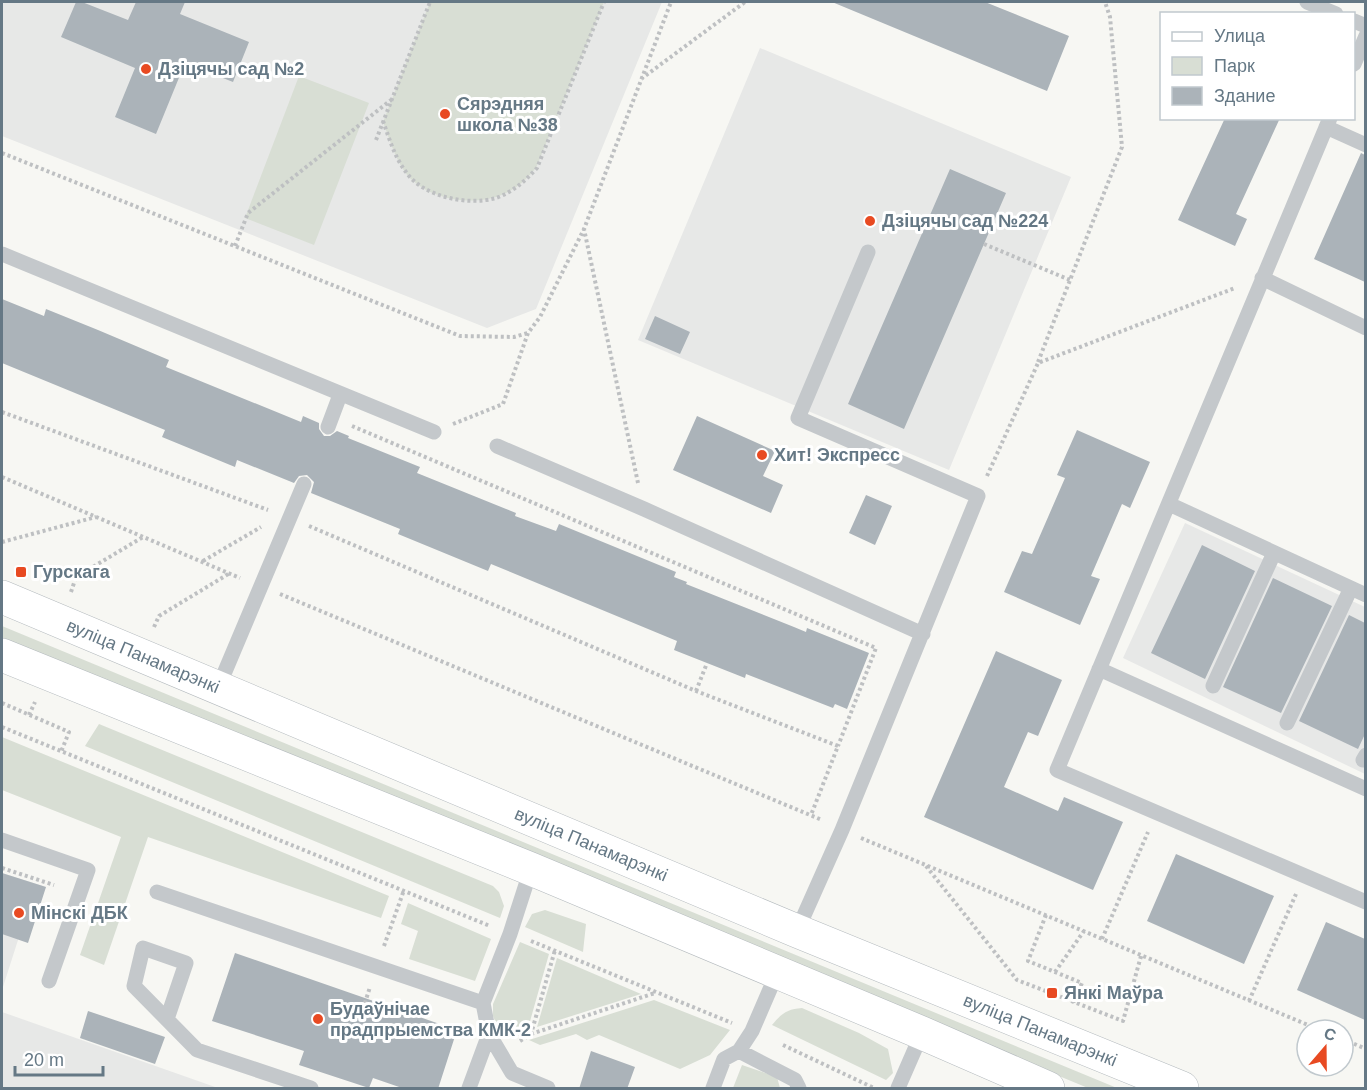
<svg xmlns="http://www.w3.org/2000/svg" width="1367" height="1090" viewBox="0 0 1367 1090" font-family="Helvetica,sans-serif">
  <rect width="100%" height="100%" fill="#f7f7f3"/>
  <!-- built -->
  <path fill="#e7e8e7" d="M2,2H662L536,309L487,328L2,136Z
    M760,48L1071,177L949,470L638,340Z
    M1185,523L1365,607V774L1123,658Z
    M2,873L46,887L18,940L2,990Z
    M2,1012L218,1088H2Z"/>
  <!-- green -->
  <path fill="#d8ded4" d="M430,2H604L536,168C528,177 520,186 508,192C480,207 436,202 412,180C397,166 390,140 383,122Z
    M299,76L369,103L314,245L245,218Z
    M2,626L1117,1088H1088L2,639Z
    M99,724L493,886L499,892L504,906L500,918L85,746Z
    M2,737L389,896L381,918L148,837L104,965L80,955L121,837L2,790Z
    M408,903L491,939L475,981L409,959L418,931L401,924Z
    M545,910L586,924L583,952L525,927L532,914Z
    M520,942L549,954L527,1032L515,1037L498,1028L493,1016V1004Z
    M557,958L641,994L537,1027Z
    M654,1000L730,1030L710,1055L680,1069L599,1035L587,1040L576,1034L540,1045L529,1040Z
    M802,1008L859,1033L888,1049L893,1073L886,1080L772,1025C781,1014 787,1009 802,1008Z
    M742,1065L777,1077L780,1088H733Z"/>
  <!-- building -->
  <path fill="#abb3b9" d="M76,2H82L128,20L136,2H185L180,14L249,42L233,82L185,63L156,134L115,117L135,68L61,37Z
    M832,2H985L1069,36L1047,91Z
    M1225,118H1280L1236,214L1247,219L1235,246L1178,220Z
    M1361,153L1365,155V282L1314,259Z
    M950,169L1006,193L904,429L848,404Z
    M2,299L44,316L46,309L98,330L169,360L166,367L301,422L303,416L319,423V429L324,436H330L337,431L349,436L348,438L420,467L417,473L516,513L515,516L556,531L559,524L676,572L674,577L687,582L686,584L794,627L806,632L807,628L869,653L847,709L835,704L833,708L746,674L745,678L674,650L677,641L491,564L488,571L398,534L400,529L311,493L314,482L307,475L299,476L294,483L237,460L235,467L162,437L165,430L2,363Z
    M655,316L690,332L680,354L645,339Z
    M697,416L775,451L763,476L783,485L771,513L673,470Z
    M1077,430L1150,462L1130,508L1122,504L1091,576L1100,579L1080,625L1004,592L1022,551L1032,554L1065,478L1057,475Z
    M866,495L892,506L875,545L849,533Z
    M1202,545L1255,571L1205,679L1151,653Z
    M1273,578L1332,606L1281,713L1223,687Z
    M1349,615L1365,623V734L1358,749L1299,721Z
    M996,651L1062,680L1038,736L1028,732L1004,787L1058,811L1064,797L1123,822L1093,890L924,817Z
    M1176,854L1274,896L1244,964L1147,921Z
    M2,873L46,887L28,943L2,934Z
    M1326,922L1365,939V1020L1297,990Z
    M235,953L457,1030L438,1089H405L373,1078L369,1088L299,1065L304,1051L212,1021Z
    M88,1011L165,1037L155,1064L80,1038Z
    M591,1051L635,1067L627,1089H579Z"/>
  <g fill="none" stroke-linecap="round" stroke-linejoin="round">
    <defs>
      <g id="secondary">
        <path id="s1" d="M2,597L797,931L1182,1088"/>
        <path d="M2,655L531,869L922,1033L1048,1088"/>
      </g>
    </defs>
    <!-- secondary casing -->
    <use href="#secondary" stroke="#b4babe" stroke-width="34"/>
    <!-- path -->
    <path stroke="#bec0c2" stroke-width="4" stroke-dasharray="3 3" stroke-linecap="butt" d="M641,79L745,2
      M383,121C389,138 395,158 406,172C423,197 468,206 496,198C513,192 525,181 537,168L604,2
      M376,140L430,2
      M2,153L460,336L514,337L528,333
      M984,244L1070,280
      M235,246L248,213L391,100
      M1038,362L1122,147L1110,17L1105,2
      M2,412L268,510
      M453,424L503,404L528,333L540,317L584,229
      M352,426L876,648L838,746
      M987,476L1038,363L1235,288
      M2,477L240,578
      M638,483L584,229L671,2
      M309,526L696,691L838,746L811,815
      M2,542L96,517
      M203,561L261,527
      M71,592L76,577L143,537
      M280,594L822,820
      M154,627L159,616L230,573
      M696,691L707,663
      M2,703L69,732L61,752
      M29,715L35,702
      M2,727L490,926
      M861,838L1320,1030
      M926,866L1017,980L1123,1021L1141,956
      M2,868L54,885
      M1046,915L1028,961L1082,983L1073,1003
      M1102,939L1148,832
      M531,941L732,1023
      M384,946L404,890
      M1055,972L1084,931
      M1249,1001L1296,894
      M363,1009L370,987
      M531,1034L655,993
      M1343,1039L1366,1049
      M520,1041L531,1034L555,950
      M783,1045L874,1088"/>
    <!-- lane -->
    <path stroke="#c4c8cb" stroke-width="15" d="M1307,2L1336,14
      M1354,21L1366,26
      M1354,64L1366,36
      M1330,118L1057,770L1366,902
      M1326,127L1366,145
      M2,254L434,432
      M1262,278L1366,328
      M328,427L340,395
      M497,446L644,509L923,634
      M1169,504L1366,595
      M1099,669L1366,789
      M1213,686L1274,553
      M218,688L304,484
      M1287,723L1351,588
      M1363,760L1366,755
      M2,840L88,870L49,981
      M531,869L510,934L483,1003L489,1034L512,1073L548,1088
      M157,892L483,1003
      M797,931L842,830L978,496L798,418L868,252
      M167,1019L186,963L143,948L134,986L197,1050L311,1088
      M739,1051L795,1080L799,1088
      M469,1088L489,1034
      M713,1088L724,1059L739,1051L752,1031L777,973
      M898,1088L922,1033"/>
    <!-- secondary -->
    <use href="#secondary" stroke="#fff" stroke-width="33"/>
  </g>
  <!-- markers -->
  <g fill="#e84a22" stroke="#fff" stroke-width="2">
    <circle cx="146" cy="69" r="6"/>
    <circle cx="445" cy="114" r="6"/>
    <circle cx="870" cy="221" r="6"/>
    <circle cx="762" cy="455" r="6"/>
    <rect x="15" y="566" width="12" height="12" rx="3"/>
    <circle cx="19" cy="913" r="6"/>
    <rect x="1046" y="987" width="12" height="12" rx="3"/>
    <circle cx="318" cy="1019" r="6"/>
  </g>
  <g text-anchor="middle" stroke-width="6" stroke-linejoin="round" paint-order="stroke">
    <!-- poi labels -->
    <g font-size="18" font-weight="bold" fill="#657885" stroke="#fff" text-anchor="start">
      <text x="158" y="75">Дзіцячы сад №2</text>
      <text x="457" y="110">Сярэдняя<tspan x="457" dy="21">школа №38</tspan></text>
      <text x="882" y="227">Дзіцячы сад №224</text>
      <text x="774" y="461">Хит! Экспресс</text>
      <text x="33" y="578">Гурскага</text>
      <text x="31" y="919">Мінскі ДБК</text>
      <text x="1064" y="999">Янкі Маўра</text>
      <text x="330" y="1015">Будаўнічае<tspan x="330" dy="21">прадпрыемства КМК-2</tspan></text>
    </g>
    <!-- street labels -->
    <g font-size="18" fill="#657885" stroke="#fff">
      <text dy="6" stroke="none"><textPath href="#s1" startOffset="153">вуліца Панамарэнкі</textPath></text>
      <text dy="6" stroke="none"><textPath href="#s1" startOffset="639">вуліца Панамарэнкі</textPath></text>
      <text dy="6" stroke="none"><textPath href="#s1" startOffset="1125">вуліца Панамарэнкі</textPath></text>
    </g>
  </g>
  <!-- border -->
  <rect width="1367" height="1090" fill="none" stroke="#657885" stroke-width="6"/>
  <!-- legend -->
  <rect x="1160" y="12" width="195" height="108" fill="#ffffff" stroke="#c1c9ce" stroke-width="1.5"/>
  <rect x="1172" y="32" width="30" height="9" fill="#ffffff" stroke="#c1c9ce" stroke-width="1.5"/>
  <text x="1214" y="42" font-size="18" fill="#657885">Улица</text>
  <rect x="1172" y="57" width="30" height="18" fill="#d8ded4" stroke="#c1c9ce" stroke-width="1.5"/>
  <text x="1214" y="72" font-size="18" fill="#657885">Парк</text>
  <rect x="1172" y="87" width="30" height="18" fill="#abb3b9" stroke="#c1c9ce" stroke-width="1.5"/>
  <text x="1214" y="102" font-size="18" fill="#657885">Здание</text>
  <!-- north arrow -->
  <g transform="translate(1325 1048) rotate(20)"><circle r="28" fill="#ffffff" stroke="#c1c9ce" stroke-width="1.5"/>
  <path d="M0-4.5L10 22L0 15L-10 22Z" fill="#e84a22"/>
  <text y="-9" font-size="16" font-weight="bold" text-anchor="middle" fill="#657885">С</text>
  </g>
  <!-- scale -->
  <path d="M15 1066v9h88v-9" fill="none" stroke="#657885" stroke-width="3"/>
  <text x="24" y="1066" font-size="18" fill="#657885" stroke="#ffffff" stroke-width="4.5" paint-order="stroke">20 m</text>
</svg>
